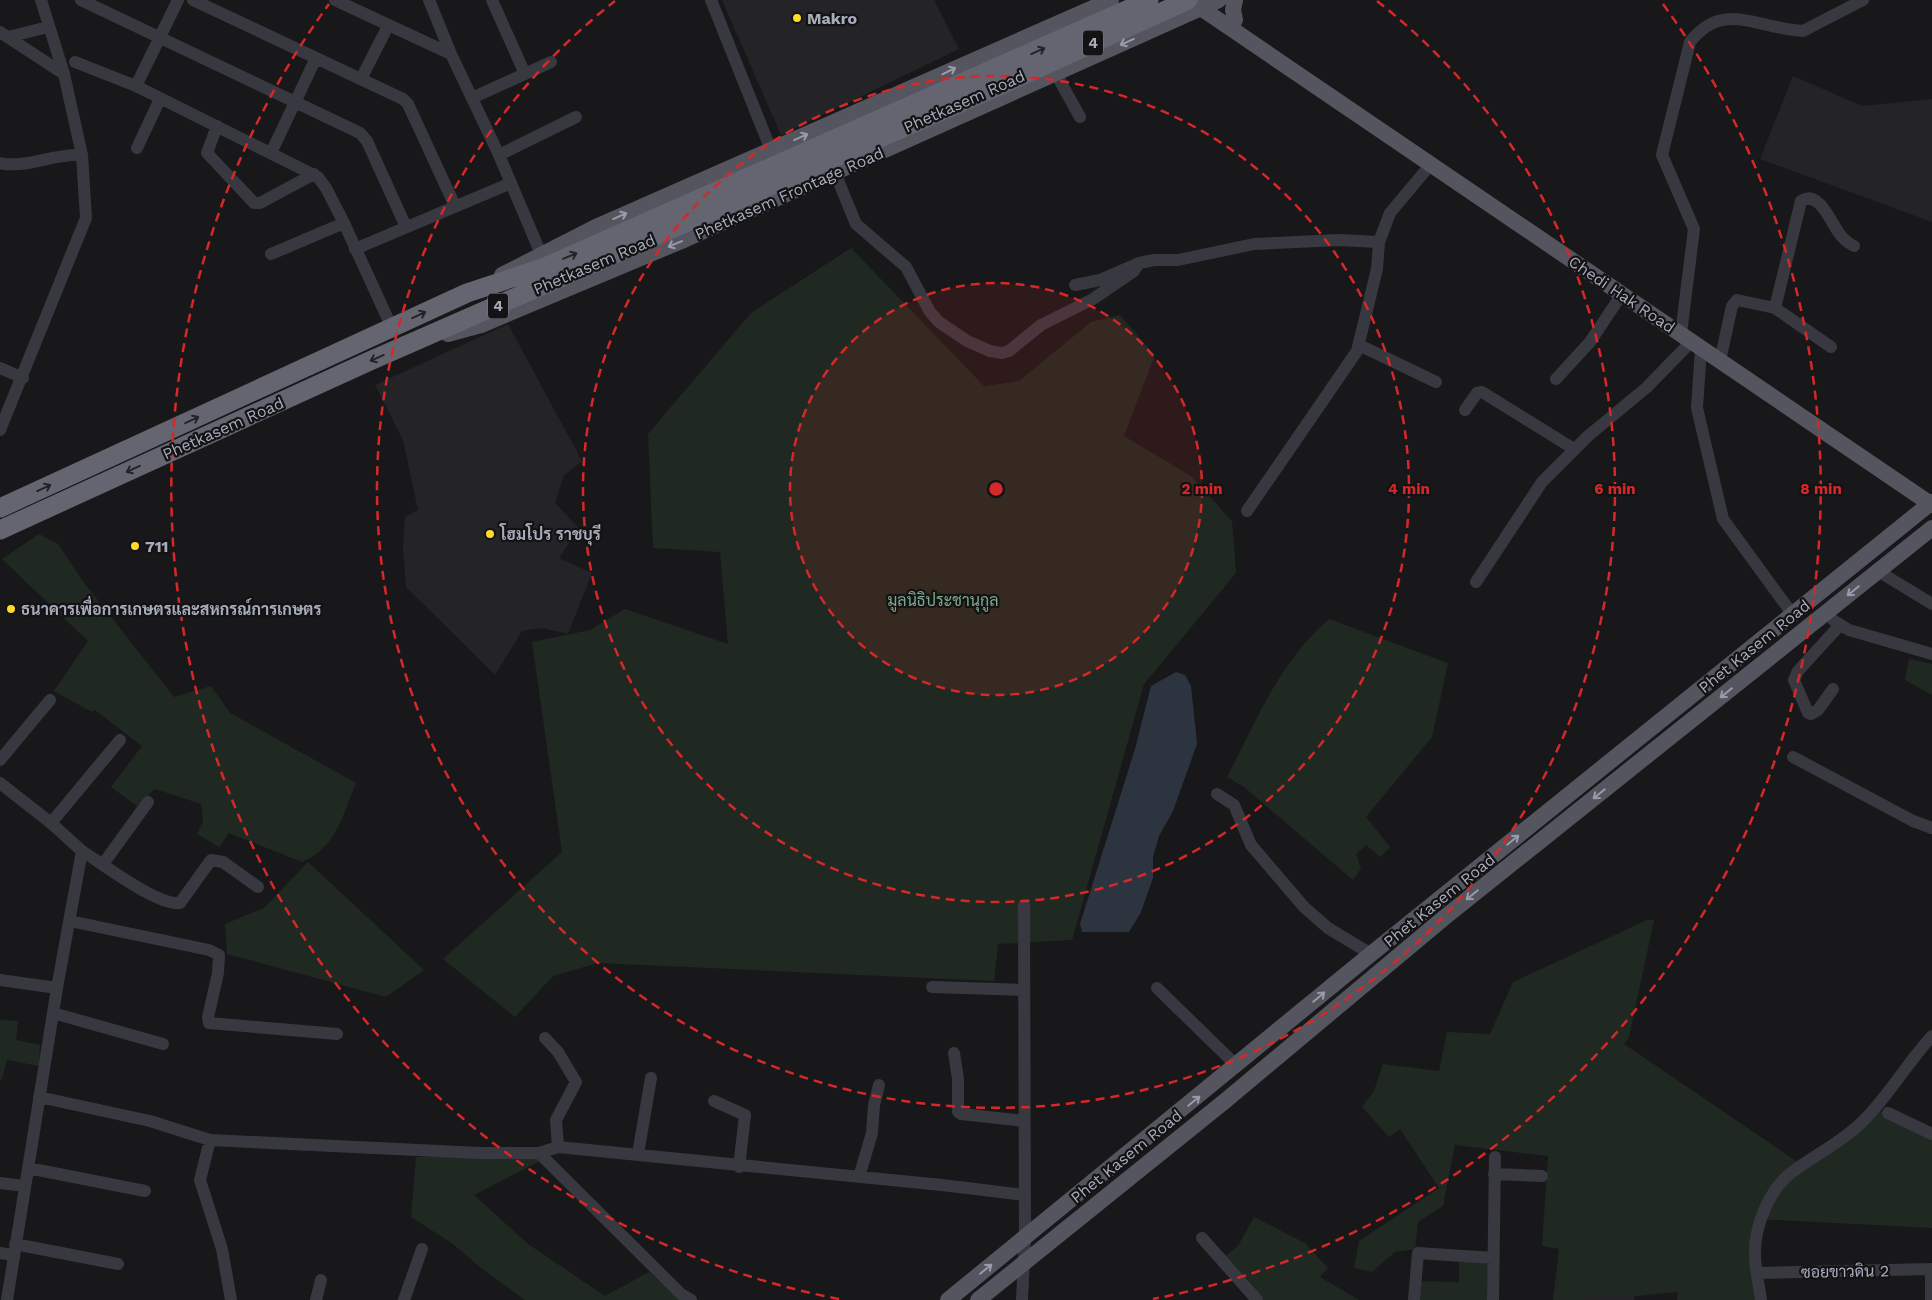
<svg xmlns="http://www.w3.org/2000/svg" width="1932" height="1300" viewBox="0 0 1932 1300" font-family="'Work Sans',Sarabun,sans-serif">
  <rect width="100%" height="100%" fill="#18181a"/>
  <!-- built -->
  <path fill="#242427" d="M722,0H934L959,49L781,135Z
    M1793,76L1862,106L1932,99V222L1760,159Z
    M508,324L582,461L564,475L555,503L579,528L559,558L592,573L568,634L542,628L522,631L495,675L406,587L403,547L405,517L418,510L403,440L375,385Z
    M1554,1292L1635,1296L1634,1300H1553Z"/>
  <!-- green -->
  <path fill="#1f2922" d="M851,248L984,386L1019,381L1091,322L1120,315L1155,355L1124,436L1191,476L1232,521L1236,573L1144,684L1072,940L998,944L994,981L598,963L553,976L515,1017L443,959L562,852L532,642L590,630L625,609L728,644L720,552L653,548L648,434L751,313Z
    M39,534L58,544L82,580L174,697L211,686L230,713L356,783C342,816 337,847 302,862L229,833L219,847L197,834L203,821L201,804L155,789L137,806L111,787L142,746L95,710L92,712L54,691L88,641L2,559Z
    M1329,619L1448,663L1432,737L1366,817L1390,847L1380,857L1366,845L1356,854L1361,868L1353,880L1244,787L1227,777C1256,721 1280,661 1329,619Z
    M1909,659L1932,664V695L1905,680Z
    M308,862L424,970L386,997L227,954L225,924L264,908Z
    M1647,920H1654L1629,1037L1624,1044L1802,1165L1876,1109L1932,1135V1228L1758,1219L1757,1300H1677L1678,1292L1635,1296H1585V1300H1553L1559,1249L1542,1246L1548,1156L1455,1145L1443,1206L1418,1222L1415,1249L1395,1252L1372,1272L1354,1268L1359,1241L1439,1188L1400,1129L1389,1137L1362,1107L1374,1091L1383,1064L1439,1071L1447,1032L1490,1034L1513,982Z
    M0,1020L18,1021L16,1040L40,1045L39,1066L7,1060L2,1079L0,1080Z
    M536,1155L542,1160L474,1195L528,1244L605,1296L649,1272L680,1300H525L481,1268L453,1244L411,1217L416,1157Z
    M1254,1217L1305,1243L1328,1268L1320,1277L1359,1300H1257L1222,1259L1238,1246Z
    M1459,1262H1485L1488,1264L1487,1300H1417L1418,1281L1459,1282Z"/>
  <!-- water -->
  <path fill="#2c3440" d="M1176,672L1185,675L1191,686L1197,744L1173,811L1159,836L1153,857V878L1141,912L1129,932H1082L1080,924L1135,749L1151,686Z"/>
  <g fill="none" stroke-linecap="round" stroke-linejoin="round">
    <!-- minor -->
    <path stroke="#383840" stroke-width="12" d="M41,0L64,74
      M81,0L360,133L367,141L406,227
      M193,0L403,99L408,104L455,206
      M335,0L451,54
      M429,0L451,54L499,155L541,254
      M492,0L525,74
      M711,0L771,150
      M0,32L64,74L82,155L86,218L0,430
      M8,37L48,27
      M75,62L136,86L318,177L326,188L344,223L392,328
      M1056,74L1080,117
      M361,79L388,26
      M136,86L178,0
      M472,98L551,62
      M217,126L207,153L254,203H260L314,174
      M137,148L160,99
      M271,153L316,58
      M499,155L576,117
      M0,163C27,169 54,153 82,155
      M835,173L856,224L906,267L930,312L939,322L967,341L990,351L1002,353L1009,351L1041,325L1093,299L1134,271L1139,263
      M355,249L511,183
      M271,254L344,223
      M1075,285L1100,280L1139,263L1154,260H1178L1254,244L1338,240L1379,242
      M1775,308L1801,201C1819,189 1831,223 1839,233C1843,239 1848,243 1854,246
      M1681,334L1694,229L1662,155L1690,42C1723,0 1755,28 1803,31L1863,0
      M1359,345L1436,382
      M1701,348L1697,408L1723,519L1793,615
      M1720,361L1732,306L1737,300L1775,308L1831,347
      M0,368L23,378
      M1556,379L1590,342L1622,294
      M1465,410L1477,393L1482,392L1574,449
      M1247,511L1357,351L1377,269L1379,242L1390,213L1431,164
      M1878,571L1932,604
      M1476,582L1542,482L1588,436L1646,388L1691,342
      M1833,620L1849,630L1932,654
      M1833,689L1818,710L1811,714L1808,713L1794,680L1798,671L1840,625
      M1793,757L1913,821L1932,828
      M0,760L50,700
      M0,783L51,823L82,851L57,988L7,1300
      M1217,794L1234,805L1251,845L1304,907L1328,928L1371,954
      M51,823L120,740
      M82,851C103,864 156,905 180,903L211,860L223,862L258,887
      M103,864L148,802
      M70,921L209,950L219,955L218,973L208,1017L209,1023L337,1034
      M0,980L57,988
      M932,987L1024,990
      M1157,988L1237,1066
      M53,1013L163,1044
      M545,1038L558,1052L576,1082L556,1120L558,1147
      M954,1053L958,1079V1112L961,1114L1024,1121
      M39,1097L150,1121L210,1140L479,1153H539L558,1147L942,1185L1024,1195
      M714,1101L745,1115L739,1167
      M1888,1113L1932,1134
      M210,1140L200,1180L222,1249L231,1300
      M539,1153L681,1294L691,1300
      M638,1154L651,1078
      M28,1168L145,1191
      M1494,1174L1542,1176
      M859,1177L872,1133L874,1105L879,1085
      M0,1183L25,1186
      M1202,1238L1257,1300
      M15,1244L118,1264
      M0,1253L13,1255
      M1931,1269V1300
      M1758,1273L1932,1269
      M316,1300L321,1280
      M404,1300L422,1249
      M1022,1300L1025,1237L1024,905
      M1414,1300L1418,1253L1493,1258
      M1493,1300L1495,1157
      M1761,1300C1759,1285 1755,1269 1755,1255C1754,1227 1769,1190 1791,1173C1814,1155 1841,1143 1862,1122C1888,1097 1907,1063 1932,1036"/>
    <!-- major -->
    <path stroke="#54555f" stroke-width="16" d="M1189,0L1932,505
      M1235,20L1233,10L1235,0
      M502,275L598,226L1111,0
      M448,334L481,325L686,239L1219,0
      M948,1300L1371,954L1932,502
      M978,1300L1225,1101L1445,917L1932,528"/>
    <!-- highway -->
    <path stroke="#646571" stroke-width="19" d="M0,508L467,293L545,267L1149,0
      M0,530L372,360L999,86L1188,0"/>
  </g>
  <!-- one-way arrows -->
  <defs><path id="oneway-shaft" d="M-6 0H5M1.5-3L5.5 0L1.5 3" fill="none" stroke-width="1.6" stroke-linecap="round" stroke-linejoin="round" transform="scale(1.25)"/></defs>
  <g stroke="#989ba9">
    <use href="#oneway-shaft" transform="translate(1127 42) rotate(156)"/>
    <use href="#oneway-shaft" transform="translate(949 71) rotate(-26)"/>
    <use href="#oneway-shaft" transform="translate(801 137) rotate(-24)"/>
    <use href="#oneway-shaft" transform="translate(620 216) rotate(-24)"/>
    <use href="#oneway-shaft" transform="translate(675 244) rotate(157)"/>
    <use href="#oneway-shaft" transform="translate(1853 591) rotate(141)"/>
    <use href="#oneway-shaft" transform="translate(1726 693) rotate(141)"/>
    <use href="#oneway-shaft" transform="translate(1599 794) rotate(141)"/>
    <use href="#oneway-shaft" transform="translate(1513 840) rotate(-39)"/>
    <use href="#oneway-shaft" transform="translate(1472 895) rotate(141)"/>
    <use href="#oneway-shaft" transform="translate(1319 997) rotate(-40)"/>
    <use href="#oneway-shaft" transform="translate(1194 1101) rotate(-39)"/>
    <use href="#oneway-shaft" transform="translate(986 1269) rotate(-39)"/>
  </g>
  <g stroke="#232327">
    <use href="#oneway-shaft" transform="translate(1038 51) rotate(-24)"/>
    <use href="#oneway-shaft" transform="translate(570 256) rotate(-23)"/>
    <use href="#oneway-shaft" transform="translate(419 315) rotate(-25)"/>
    <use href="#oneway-shaft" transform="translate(377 358) rotate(156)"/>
    <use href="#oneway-shaft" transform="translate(192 420) rotate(-25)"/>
    <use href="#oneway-shaft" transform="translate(133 469) rotate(155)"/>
    <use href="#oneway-shaft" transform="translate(44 488) rotate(-25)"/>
  </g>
  <!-- distance rings -->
  <circle cx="996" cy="489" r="206" fill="#d62828" fill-opacity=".12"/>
  <g fill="none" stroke="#d62828" stroke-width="2.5" stroke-dasharray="9 6">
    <circle cx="996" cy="489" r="206"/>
    <circle cx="996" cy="489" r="413"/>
    <path d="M1377 1A619 619 0 1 1 615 1"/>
    <path d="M839 1299A825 825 0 0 1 329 4M1663 4A825 825 0 0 1 1153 1299"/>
  </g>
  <!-- markers -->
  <g fill="#ffda2b" stroke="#131315" stroke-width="2">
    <circle cx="797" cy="18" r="5"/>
    <circle cx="490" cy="534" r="5"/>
    <circle cx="135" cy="546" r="5"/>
    <circle cx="11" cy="609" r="5"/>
  </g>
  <g text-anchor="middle" stroke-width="4.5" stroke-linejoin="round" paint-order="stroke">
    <!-- shield labels -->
    <g fill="#131315" stroke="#7c7e89" stroke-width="1">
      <rect x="1083" y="30.5" width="20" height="25" rx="4"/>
      <rect x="488" y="293.5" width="20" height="25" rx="4"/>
    </g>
    <g font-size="15" font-weight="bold" fill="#a9acbb">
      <text x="1093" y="48">4</text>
      <text x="498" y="311">4</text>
    </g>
    <!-- poi labels -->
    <g font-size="16" font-weight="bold" fill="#a9acbb" stroke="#131315" text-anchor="start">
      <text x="807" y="24">Makro</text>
      <text x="500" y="540">โฮมโปร ราชบุรี</text>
      <text x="145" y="552">711</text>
      <text x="21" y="615">ธนาคารเพื่อการเกษตรและสหกรณ์การเกษตร</text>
    </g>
    <!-- street labels -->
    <g font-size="16" fill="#a9acbb" stroke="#131315">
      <text transform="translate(964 101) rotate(-24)" y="6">Phetkasem Road</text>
      <text transform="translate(789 193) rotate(-24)" y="6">Phetkasem Frontage Road</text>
      <text transform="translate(594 264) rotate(-23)" y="6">Phetkasem Road</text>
      <text transform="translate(1622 294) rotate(34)" y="6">Chedi Hak Road</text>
      <text transform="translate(223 428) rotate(-24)" y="6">Phetkasem Road</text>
      <text transform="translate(1754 646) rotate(-39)" y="6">Phet Kasem Road</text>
      <text transform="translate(1439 900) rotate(-39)" y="6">Phet Kasem Road</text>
      <text transform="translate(1126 1156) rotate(-39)" y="6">Phet Kasem Road</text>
      <text transform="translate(1845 1271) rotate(-1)" y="6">ซอยขาวดิน 2</text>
    </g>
    <!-- park labels -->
    <g font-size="16" fill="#7ea888" stroke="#131315">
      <text x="943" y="606">มูลนิธิประชานุกูล</text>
    </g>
  </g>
  <circle cx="996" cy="489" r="8" fill="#d62828" stroke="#131315" stroke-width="2.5"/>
  <g font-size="15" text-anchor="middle" font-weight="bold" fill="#d62828" stroke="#131315" stroke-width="4.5" stroke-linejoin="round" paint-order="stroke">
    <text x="1202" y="494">2 min</text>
    <text x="1409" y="494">4 min</text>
    <text x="1615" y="494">6 min</text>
    <text x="1821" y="494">8 min</text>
  </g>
</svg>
